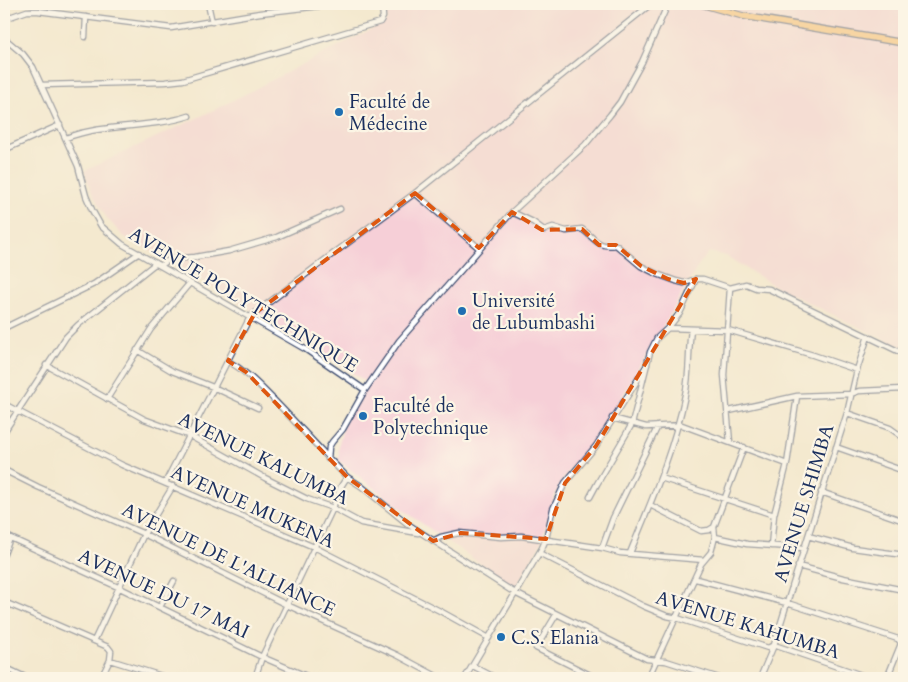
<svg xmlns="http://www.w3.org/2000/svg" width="908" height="682" viewBox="0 0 908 682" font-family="Cardo,serif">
  <rect width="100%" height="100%" fill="#fcf5e5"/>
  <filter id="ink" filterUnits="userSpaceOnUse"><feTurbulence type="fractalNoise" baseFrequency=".02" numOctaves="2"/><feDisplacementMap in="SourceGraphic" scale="10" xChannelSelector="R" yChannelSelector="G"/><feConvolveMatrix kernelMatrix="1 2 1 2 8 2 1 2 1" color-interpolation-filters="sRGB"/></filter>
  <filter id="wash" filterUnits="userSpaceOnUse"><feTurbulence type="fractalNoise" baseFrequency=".0096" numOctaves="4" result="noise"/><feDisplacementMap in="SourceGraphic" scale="20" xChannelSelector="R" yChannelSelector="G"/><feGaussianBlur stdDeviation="1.12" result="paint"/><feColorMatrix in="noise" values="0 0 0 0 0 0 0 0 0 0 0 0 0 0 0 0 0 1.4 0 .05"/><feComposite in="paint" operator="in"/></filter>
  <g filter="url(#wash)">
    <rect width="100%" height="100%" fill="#f4e9cf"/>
    <!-- built -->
    <path fill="#f6cfd7" d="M386,4H904V349L778,288L726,256L709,252L700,263L592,448L572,466L559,486L553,500L541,543L516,586L511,585L400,508L339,461V443L345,422L365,381L300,339L156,253L136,244L122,235L106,217L92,193L84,171L212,111L387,21Z"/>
  </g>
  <g filter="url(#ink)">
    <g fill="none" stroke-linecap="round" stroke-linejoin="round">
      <defs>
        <path id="minor" d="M208,4L212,22
          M4,19L27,11H38L171,28L260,13L337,4
          M85,37L86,17
          M4,38L23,54L33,67L78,166L86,196L92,210L101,226L122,244L305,349L365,390
          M41,85L165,82L183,80L380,22L383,17L382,4
          M66,138C104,123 148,129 189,116
          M4,150L60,125
          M415,193L479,248
          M512,212L533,222L544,230L553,227L566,231L582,229C596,239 597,248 616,245L641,266L657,274L676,281L684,283L696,279H703L730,288L746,284L756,288L769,289L904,354
          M160,266L170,259L195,257L229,251L277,237L340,209
          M4,328L94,284L139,253
          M668,328L728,330L813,355L857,370
          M137,350L172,371L213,387L258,408
          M228,361C244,370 256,382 269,395C296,422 320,450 347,477L340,488L333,508L262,657L255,678
          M46,365L144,419L190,436L265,478L307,499L333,508L361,523L418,533
          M107,399L151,329L189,284
          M4,404L122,465L314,547L440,611L489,638
          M729,411L797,396L851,394L859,391L904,389
          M847,413L890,428L904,438
          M612,418L646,427L682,425L787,464L774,515L771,546
          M4,432L66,337L78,325L156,263
          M730,442L724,375L730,288
          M836,447L904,471
          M328,459L329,447L332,442L343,429L365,390L399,341L512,212L585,145L610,115L620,102L642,62L668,4
          M787,464L797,396
          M4,470L38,487L144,534L287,605L397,655L440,678
          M347,477L361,486L409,525L515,593L647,659L666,661L719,678
          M661,478L774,515
          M165,483L250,317L326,259L415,193L651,4
          M821,492L904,521
          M590,497L597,484L632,424L650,352L657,338L668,328L680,313L696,279
          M650,505L701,531L709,530L714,527
          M4,535L120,588L262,657L311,678
          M808,536L853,548L904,555
          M715,537L714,527L744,447
          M433,541L441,537L459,533L501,537L521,536L602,548L620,553L704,560
          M602,548L613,518L658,426
          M539,553L643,606L667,616L677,618L768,648L774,645L870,678
          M630,553C651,502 674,450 685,395C690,374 688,351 691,330
          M4,554L10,538
          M798,566L843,578L904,590
          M696,579L787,603L898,639L901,643L900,646L887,678
          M4,602L108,647L111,651L110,660
          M160,607L174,581
          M556,615L536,648L596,678
          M94,641L144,534L173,486
          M473,666L496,678
          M4,667L27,678
          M101,678L110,660L168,678
          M465,678L542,548L546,539L553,509L565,483L596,446L647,365
          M648,678L701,564L711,552L715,537L747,544L804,548
          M760,678L774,645L787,603L847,413L857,370L868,336"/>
        <path id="major" d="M701,4L743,16L904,43"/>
      </defs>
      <!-- minor casing -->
      <use href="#minor" stroke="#3c4b6f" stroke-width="7"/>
      <!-- major casing -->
      <use href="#major" stroke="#3c4b6f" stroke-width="8"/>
      <!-- minor -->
      <use href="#minor" stroke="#fff" stroke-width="4.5"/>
      <!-- major -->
      <use href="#major" stroke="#fbbd6e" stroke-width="5.5"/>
    </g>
  </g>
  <!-- marked area -->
  <path d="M0 0H908V682H0ZM415,193L479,248L512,212L542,230L582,229L599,245H616L641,266L668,279L684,283L696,279L596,446L565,483L546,539L461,533L433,541L347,477L246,372L228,361L255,313Z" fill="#f4e9cf" fill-opacity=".55" fill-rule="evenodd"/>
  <path fill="none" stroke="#de5710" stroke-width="4" stroke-dasharray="10 6" stroke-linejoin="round" d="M415,193L479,248L512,212L542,230L582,229L599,245H616L641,266L668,279L684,283L696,279L596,446L565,483L546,539L461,533L433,541L347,477L246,372L228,361L255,313Z"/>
  <!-- markers -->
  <g fill="#1f6fb2" stroke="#fcf5e5" stroke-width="2">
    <circle cx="339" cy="112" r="5"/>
    <circle cx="462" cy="311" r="5"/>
    <circle cx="363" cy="416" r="5"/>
    <circle cx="501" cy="637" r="5"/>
  </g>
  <g text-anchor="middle" stroke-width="4.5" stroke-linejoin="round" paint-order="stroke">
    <!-- poi labels -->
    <g font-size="19" fill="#1b2f5e" stroke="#fcf5e5" text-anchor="start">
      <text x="349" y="108">Faculté de<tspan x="349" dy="22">Médecine</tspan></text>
      <text x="472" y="307">Université<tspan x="472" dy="22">de Lubumbashi</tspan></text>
      <text x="373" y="412">Faculté de<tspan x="373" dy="22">Polytechnique</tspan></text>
      <text x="511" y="644">C.S. Elania</text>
    </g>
    <!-- street labels -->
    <g font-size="19" fill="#1b2f5e" stroke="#fcf5e5">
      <text transform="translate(244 299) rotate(31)" y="7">AVENUE POLYTECHNIQUE</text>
      <text transform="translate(264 458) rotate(26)" y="7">AVENUE KALUMBA</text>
      <text transform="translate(803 503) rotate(-73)" y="7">AVENUE SHIMBA</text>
      <text transform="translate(253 506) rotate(24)" y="7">AVENUE MUKENA</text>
      <text transform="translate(229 559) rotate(26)" y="7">AVENUE DE L'ALLIANCE</text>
      <text transform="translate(164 593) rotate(25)" y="7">AVENUE DU 17 MAI</text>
      <text transform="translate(748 624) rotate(17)" y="7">AVENUE KAHUMBA</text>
    </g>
  </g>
  <!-- margin -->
  <rect width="908" height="682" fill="none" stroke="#fcf5e5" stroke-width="20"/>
</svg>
